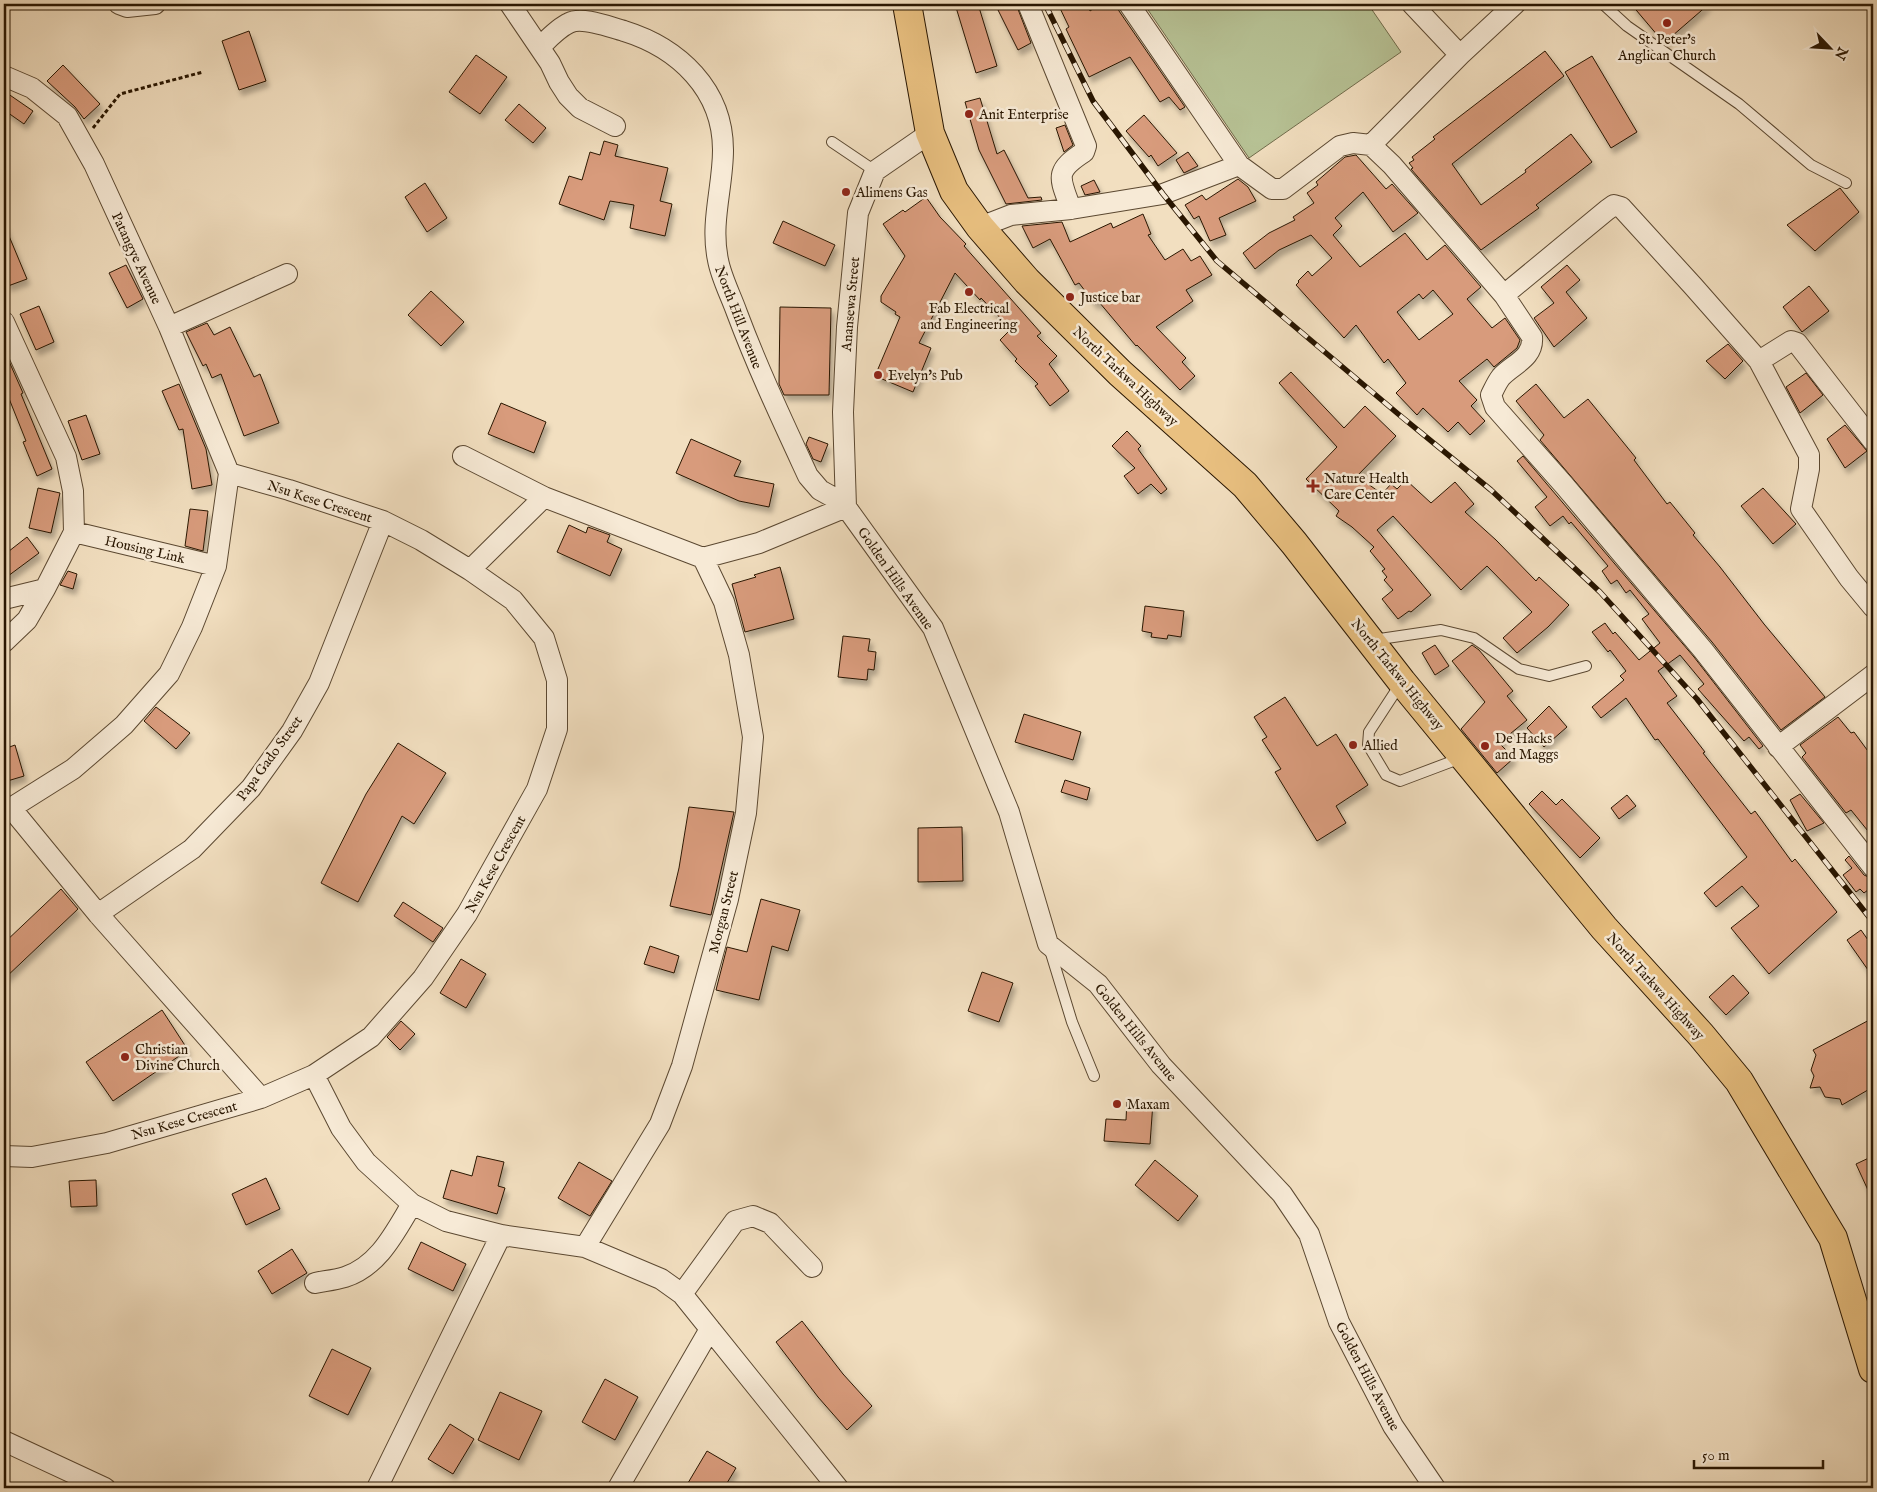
<svg xmlns="http://www.w3.org/2000/svg" width="1877" height="1492" viewBox="0 0 1877 1492" font-family="'IM FELL English',serif">
  <defs>
    <filter id="shadow"><feDropShadow dx="3" dy="5.5" stdDeviation="2.5" flood-color="#0004"/></filter>
  </defs>
  <rect width="100%" height="100%" fill="#f2dfc0"/>
  <filter id="stains"><feTurbulence type="fractalNoise" baseFrequency=".004" numOctaves="4"/><feColorMatrix values="0 0 0 0 .2 0 0 0 0 .09 0 0 0 0 .02 0 0 0 .5 -.17"/></filter>
  <radialGradient id="worn" r=".72"><stop offset=".6" stop-color="#630" stop-opacity="0"/><stop offset="1" stop-color="#630" stop-opacity=".3"/></radialGradient>
  <!-- green -->
  <path fill="#b7c295" stroke="#706c4b" d="M1144,4H1368L1401,52L1249,158Z"/>
  <!-- building -->
  <path fill="#d89b7c" stroke="#291601" fill-rule="evenodd" filter="url(#shadow)" d="M955,4H978L997,66L976,73Z
    M1010,4H1016L1031,43L1018,50L998,10Z
    M1058,4H1087L1090,11L1100,4H1117L1119,11L1185,107L1180,110L1169,97L1160,102L1130,57L1089,77L1066,29L1069,27Z
    M1631,4H1709L1664,43Z
    M249,31L266,81L239,90L222,41Z
    M1545,51L1564,76L1452,164L1481,205L1526,172L1525,170L1571,134L1592,162L1536,205L1539,208L1481,250L1411,169L1413,168L1409,163L1414,160L1412,157L1435,139L1433,137Z
    M476,55L507,77L480,114L449,92Z
    M1592,56L1637,132L1611,148L1565,72Z
    M63,65L100,104L84,119L75,107L47,81Z
    M4,91L33,111L24,124L4,110Z
    M980,98L997,154L1004,150L1028,198L1041,197L1042,200L1006,204L979,150L965,102Z
    M519,104L546,128L533,143L505,120Z
    M1144,115L1177,153L1158,166L1151,155L1149,157L1126,131Z
    M1065,125L1073,145L1064,152L1056,128Z
    M604,141L618,145L615,156L668,168L660,201L672,204L665,236L630,228L634,205L610,201L604,220L559,204L569,176L582,180L590,152L600,155Z
    M1188,152L1198,166L1184,173L1176,160Z
    M1356,155L1386,189L1392,184L1418,213L1393,232L1363,192L1335,218L1342,226L1333,235L1360,267L1405,233L1427,260L1445,245L1481,287L1467,299L1492,328L1505,318L1520,340L1517,348L1494,367L1487,359L1459,381L1477,400L1471,406L1485,421L1470,435L1458,422L1448,432L1423,408L1417,415L1396,393L1406,383L1388,359L1384,363L1356,325L1344,338L1296,285L1299,282L1298,281L1308,271L1312,276L1332,258L1311,235L1279,250L1255,269L1243,253L1269,233L1295,220L1293,217L1314,203L1307,193L1318,185L1316,182L1345,157ZM1433,290L1453,314L1419,340L1397,312L1419,294L1423,299Z
    M1238,179L1248,187L1256,201L1219,218L1226,235L1210,241L1199,216L1194,219L1185,205L1202,195L1206,200Z
    M1094,180L1100,192L1085,195L1081,186Z
    M425,183L447,218L427,232L405,197Z
    M1840,188L1859,212L1815,251L1787,225Z
    M926,197L940,217L966,244L964,246L1041,333L1037,336L1057,356L1049,364L1069,391L1050,406L1035,386L1038,384L1015,361L1017,359L1000,340L1011,329L981,298L980,300L955,273L919,343L931,348L913,392L875,376L900,317L895,314L896,312L881,302V296L905,256L883,224L903,210L905,212Z
    M1143,214L1151,234L1148,235L1165,260L1183,249L1191,261L1200,256L1212,275L1186,290L1193,301L1156,327L1186,358L1182,362L1195,376L1180,390L1137,345L1136,346L1099,302L1095,304L1079,283L1075,285L1050,239L1033,248L1022,226L1062,222L1070,242L1111,223L1113,228Z
    M783,221L835,245L825,266L773,243Z
    M4,224L27,279L8,286L4,275Z
    M126,265L143,299L127,308L109,273Z
    M1567,265L1580,280L1566,292L1587,318L1554,347L1534,318L1554,303L1541,287Z
    M1809,286L1829,311L1802,332L1783,307Z
    M431,291L464,322L441,346L408,315Z
    M39,306L54,342L36,350L20,314Z
    M780,307L831,308L829,395H784L779,384Z
    M207,323L214,335L230,327L254,377L260,374L279,423L244,436L221,374L212,378L206,364L203,366L186,332Z
    M1728,344L1743,361L1725,379L1706,361Z
    M4,350L23,393L21,394L52,469L37,476L23,442L26,441L4,386Z
    M1291,372L1344,428L1365,406L1396,436L1357,476L1382,494L1391,484L1397,489L1406,480L1431,503L1455,482L1474,504L1465,512L1496,540L1536,581L1539,577L1569,605L1548,627L1517,653L1503,638L1532,612L1487,566L1461,590L1393,516L1377,530L1431,595L1411,612L1409,611L1398,619L1382,599L1393,590L1384,580L1387,577L1382,571L1385,569L1370,551L1374,547L1352,527L1336,516L1339,511L1306,479L1337,447L1279,383Z
    M1806,373L1823,395L1800,413L1786,387Z
    M179,384L206,449L212,485L192,489L183,429L179,430L162,391Z
    M1536,384L1564,418L1588,399L1636,458L1634,460L1667,504L1670,502L1695,533L1693,535L1720,567L1764,624L1825,697L1781,730L1712,642L1540,440L1544,435L1516,401Z
    M501,403L546,422L534,453L488,434Z
    M86,415L100,454L82,460L68,421Z
    M1845,425L1867,451L1845,468L1827,439Z
    M1127,431L1141,446L1138,449L1167,489L1161,494L1151,484L1138,494L1124,476L1135,468L1112,446Z
    M809,437L828,444L821,462L813,459L806,444Z
    M691,439L741,461L734,476L774,484L769,507L739,501L676,473Z
    M1523,456L1694,657L1763,746L1759,749L1749,737L1744,741L1698,689L1704,684L1680,655L1658,671L1677,696L1667,703L1705,752L1703,753L1751,814L1755,811L1792,862L1795,859L1837,912L1769,974L1731,928L1759,906L1742,886L1716,907L1704,893L1747,857L1658,739L1655,740L1626,698L1601,718L1592,707L1624,680L1620,676L1626,671L1610,650L1608,652L1592,632L1605,623L1613,634L1615,632L1639,660L1660,643L1642,619L1649,614L1630,590L1626,593L1617,580L1611,584L1602,571L1608,566L1571,522L1569,524L1563,516L1550,526L1535,507L1547,497L1517,461Z
    M38,488L60,493L51,533L29,528Z
    M1763,488L1796,524L1773,544L1741,506Z
    M190,509L208,511L203,551L185,546Z
    M569,525L586,533L588,527L610,535L607,542L622,549L610,576L557,552Z
    M27,537L39,553L4,579V555Z
    M780,567L794,619L745,632L732,584L756,577L754,575Z
    M68,571L77,574L73,589L60,585Z
    M1145,606L1184,611L1181,637L1168,635L1167,639L1151,637L1152,633L1142,631Z
    M843,636L870,639L868,651L876,652L874,670L868,669L867,680L838,677Z
    M1435,645L1449,666L1435,675L1422,653Z
    M1472,645L1479,650L1513,691L1507,696L1527,720L1499,743L1514,758L1497,773L1461,729L1485,702L1452,661Z
    M1285,697L1317,746L1336,734L1368,785L1336,806L1346,823L1317,841L1275,772L1281,769L1262,740L1267,737L1254,717Z
    M1549,706L1567,727L1544,747L1527,728Z
    M156,707L190,733L176,749L144,721Z
    M1024,714L1081,732L1073,760L1015,742Z
    M1838,717L1851,733L1854,732L1873,758V848L1867,841L1872,836L1851,810L1846,813L1802,757L1806,753L1800,745Z
    M398,743L446,773L414,824L402,816L358,902L321,883L366,794Z
    M15,745L24,776L4,782V749Z
    M1065,780L1090,788L1087,800L1061,792Z
    M1542,791L1556,805L1562,799L1600,838L1580,858L1529,804Z
    M1800,794L1824,823L1807,831L1790,800Z
    M1627,795L1636,806L1619,819L1611,808Z
    M689,807L734,812L711,915L670,906L679,868Z
    M962,827L963,881L918,882V828Z
    M1849,856L1864,875L1873,879V886L1864,893L1860,889L1856,892L1843,875L1852,868L1845,860Z
    M61,889L78,909L4,979V943Z
    M761,899L800,910L788,951L772,946L759,1000L716,990L727,947L747,952Z
    M403,902L443,928L433,942L394,916Z
    M1861,930L1873,947V977L1847,940Z
    M650,946L679,956L674,973L644,964Z
    M461,959L486,974L466,1008L440,993Z
    M982,972L1013,983L999,1022L968,1011Z
    M1733,975L1749,993L1726,1015L1709,997Z
    M162,1010L188,1050L113,1101L86,1062Z
    M1873,1018V1087L1842,1105L1840,1099L1825,1097L1820,1087L1810,1088L1814,1076L1811,1070L1816,1055L1813,1050Z
    M401,1021L415,1034L400,1050L387,1037Z
    M1127,1100L1153,1102L1150,1144L1104,1141L1106,1119L1126,1120Z
    M477,1156L504,1162L498,1186L505,1188L497,1214L443,1198L451,1170L472,1176Z
    M1873,1156V1201L1856,1164Z
    M1155,1160L1198,1196L1178,1221L1135,1185Z
    M579,1162L612,1181L590,1216L558,1198Z
    M266,1178L280,1209L246,1225L232,1194Z
    M96,1180L97,1206L71,1207L69,1181Z
    M421,1242L466,1264L453,1291L408,1269Z
    M292,1249L307,1273L272,1294L258,1271Z
    M802,1321L843,1374L872,1406L847,1430L818,1397L776,1342Z
    M332,1349L371,1368L348,1415L309,1396Z
    M605,1379L638,1397L615,1440L582,1422Z
    M500,1392L542,1411L519,1460L478,1440Z
    M450,1424L474,1439L453,1474L428,1459Z
    M707,1451L736,1468L724,1488H685Z"/>
  <g fill="none" stroke-linecap="round" stroke-linejoin="round">
    <defs>
      <path id="lane" d="M1603,4L1627,26L1739,104L1811,165L1846,183
        M832,142L875,171
        M1373,640L1441,630L1474,638L1519,669L1549,676L1586,666
        M1401,683L1369,732L1368,745L1386,775L1400,781L1461,758
        M1050,950L1072,1022L1094,1076"/>
      <path id="street" d="M119,4L127,7L155,4
        M510,4L550,63L559,82L568,96L580,108L615,126
        M1028,4L1086,146L1084,152C1053,172 1060,178 1071,209
        M1129,4L1239,165
        M1412,4L1460,55
        M1515,4L1460,55L1371,145L1392,165L1504,295L1532,337C1534,358 1513,364 1501,377C1497,382 1494,389 1491,395L1495,407L1564,485L1703,650L1873,867
        M540,47C548,39 558,28 569,23C582,16 609,27 624,31C679,48 723,90 723,150C723,187 710,223 718,260C721,277 731,296 737,313C758,369 783,422 808,476L820,490L838,500L846,507L933,628L1009,812L1048,944L1098,984L1161,1065L1282,1194L1309,1234L1339,1322L1393,1426L1435,1488
        M4,76L32,88L67,116L94,164L169,327L229,473
        M980,227L1011,215L1071,209L1163,194L1239,165L1272,189H1283L1340,146L1353,143L1371,145
        M1504,295L1607,210L1614,205L1621,207L1693,286L1759,361L1809,455V469L1801,509L1849,578L1873,607
        M4,322L66,457L73,491L74,532L45,589L4,599
        M169,327L287,274
        M1759,361L1791,341L1797,343L1873,441
        M463,456L544,497
        M846,507L843,412L847,327L858,213L875,171L930,133
        M74,532L216,566
        M470,570L544,497L703,558L759,543L846,507
        M4,642L27,620L45,589
        M1778,747L1873,675
        M11,808L98,914L261,1098
        M4,809L11,808L73,769L124,725L169,674L192,627L216,566L229,473
        M98,914L192,849L251,788L292,731L319,683L383,521
        M314,1075L341,1128L366,1162L412,1204L446,1221L501,1235L585,1247L661,1279L682,1294L838,1488
        M4,1156L32,1157L107,1143L261,1098L314,1075L371,1037L423,978L467,914L537,789L557,729V680L544,638L513,600L470,570L421,540L383,521L289,490L229,473
        M585,1247L660,1124L682,1066L728,899L746,813L753,737L739,655L724,602L703,558
        M315,1283C325,1281 335,1280 345,1277C379,1266 395,1232 412,1204
        M682,1294L735,1221L753,1216L770,1223L812,1267
        M4,1441L105,1488
        M377,1488L501,1235
        M618,1488L710,1329"/>
      <path id="primary" d="M907,4L930,133L954,191L980,227L1027,281L1120,373L1245,485L1294,543L1402,682L1604,928L1701,1035L1739,1081L1833,1238L1873,1369"/>
    </defs>
    <!-- lane casing -->
    <use href="#lane" stroke="#5b4831" stroke-width="12"/>
    <!-- street casing -->
    <use href="#street" stroke="#5b4831" stroke-width="22"/>
    <!-- primary casing -->
    <use href="#primary" stroke="#291601" stroke-width="30"/>
    <!-- path -->
    <path stroke="#291601" stroke-width="3" stroke-dasharray="4 2.5" stroke-linecap="butt" d="M93,128L120,94L203,72"/>
    <!-- lane -->
    <use href="#lane" stroke="#f7ead6" stroke-width="10"/>
    <!-- street -->
    <use href="#street" stroke="#f7ead6" stroke-width="20"/>
    <!-- primary -->
    <use href="#primary" stroke="#e9c080" stroke-width="28"/>
    <defs>
      <path id="rail" d="M1045,4L1093,101L1163,194L1217,261L1397,413L1491,490L1600,592L1697,699L1873,922"/>
    </defs>
    <!-- rail casing -->
    <use href="#rail" stroke="#291601" stroke-width="5.5"/>
    <!-- rail -->
    <use href="#rail" stroke="#f7ead6" stroke-width="4" stroke-dasharray="11" stroke-linecap="butt"/>
  </g>
  <!-- markers -->
  <g fill="#8f2418" stroke="#f7ead6" stroke-width="2">
    <circle cx="1667" cy="23" r="5"/>
    <circle cx="969" cy="114" r="5"/>
    <circle cx="846" cy="192" r="5"/>
    <circle cx="969" cy="292" r="5"/>
    <circle cx="1070" cy="297" r="5"/>
    <circle cx="878" cy="375" r="5"/>
    <path d="M1310.5 478.5h5v5h5v5h-5v5h-5v-5h-5v-5h5z"/>
    <circle cx="1353" cy="745" r="5"/>
    <circle cx="1485" cy="746" r="5"/>
    <circle cx="125" cy="1057" r="5"/>
    <circle cx="1117" cy="1104" r="5"/>
  </g>
  <g text-anchor="middle" stroke-width="5" stroke-linejoin="round" paint-order="stroke">
    <!-- poi labels -->
    <g font-size="14" fill="#291601" stroke="#f7ead6" text-anchor="start">
      <text x="1667" y="44" text-anchor="middle">St. Peter's<tspan x="1667" dy="16">Anglican Church</tspan></text>
      <text x="979" y="119">Anit Enterprise</text>
      <text x="856" y="197">Alimens Gas</text>
      <text x="1080" y="302">Justice bar</text>
      <text x="969" y="313" text-anchor="middle">Fab Electrical<tspan x="969" dy="16">and Engineering</tspan></text>
      <text x="888" y="380">Evelyn's Pub</text>
      <text x="1324" y="483">Nature Health<tspan x="1324" dy="16">Care Center</tspan></text>
      <text x="1495" y="743">De Hacks<tspan x="1495" dy="16">and Maggs</tspan></text>
      <text x="1363" y="750">Allied</text>
      <text x="135" y="1054">Christian<tspan x="135" dy="16">Divine Church</tspan></text>
      <text x="1127" y="1109">Maxam</text>
    </g>
    <!-- street labels -->
    <g font-size="14" fill="#291601" stroke="#f7ead6">
      <text transform="translate(137 258) rotate(65)" y="5">Patangye Avenue</text>
      <text transform="translate(850 304) rotate(-85)" y="5">Anansewa Street</text>
      <text transform="translate(739 317) rotate(69)" y="5">North Hill Avenue</text>
      <text transform="translate(1126 376) rotate(43)" y="5">North Tarkwa Highway</text>
      <text transform="translate(320 501) rotate(18)" y="5">Nsu Kese Crescent</text>
      <text transform="translate(145 549) rotate(13)" y="5">Housing Link</text>
      <text transform="translate(896 578) rotate(55)" y="5">Golden Hills Avenue</text>
      <text transform="translate(1398 674) rotate(51)" y="5">North Tarkwa Highway</text>
      <text transform="translate(269 758) rotate(-54)" y="5">Papa Gado Street</text>
      <text transform="translate(495 864) rotate(-61)" y="5">Nsu Kese Crescent</text>
      <text transform="translate(723 912) rotate(-76)" y="5">Morgan Street</text>
      <text transform="translate(1656 986) rotate(48)" y="5">North Tarkwa Highway</text>
      <text transform="translate(1136 1032) rotate(51)" y="5">Golden Hills Avenue</text>
      <text transform="translate(184 1120) rotate(-16)" y="5">Nsu Kese Crescent</text>
      <text transform="translate(1368 1376) rotate(62)" y="5">Golden Hills Avenue</text>
    </g>
  </g>
  <!-- margin -->
  <rect width="1877" height="1492" fill="none" stroke="#f2dfc0" stroke-width="20"/>
  <rect x="5" y="5" width="1867" height="1482" fill="none" stroke="#291601" stroke-width="2.5"/>
  <rect x="10" y="10" width="1857" height="1472" fill="none" stroke="#291601"/>
  <!-- north arrow -->
  <g transform="translate(1830 48) rotate(115)" stroke="#f7ead6" stroke-width="4" paint-order="stroke">
  <path d="M0-4L9 19L0 12L-9 19Z" fill="#291601"/>
  <text y="-8" font-size="14" font-weight="bold" text-anchor="middle" fill="#291601">N</text>
  </g>
  <!-- scale -->
  <path d="M1694 1460v8h129v-8" fill="none" stroke="#291601" stroke-width="2.5"/>
  <text x="1702" y="1460" font-size="15" fill="#291601" stroke="#f7ead6" stroke-width="4" paint-order="stroke">50 m</text>
  <rect width="100%" height="100%" filter="url(#stains)"/>
  <rect width="100%" height="100%" fill="url(#worn)"/>
</svg>
